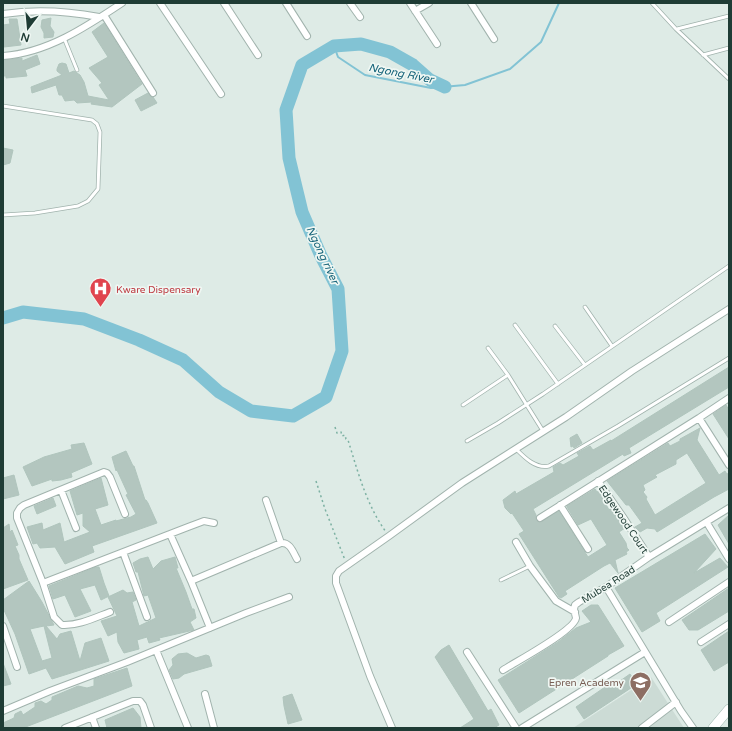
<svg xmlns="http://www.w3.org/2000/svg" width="732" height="731" viewBox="0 0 732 731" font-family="'Varela Round',sans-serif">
  <rect width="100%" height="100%" fill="#deebe6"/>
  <!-- built -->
  <path fill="#ccdbd5" d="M651,677L684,728H573Z"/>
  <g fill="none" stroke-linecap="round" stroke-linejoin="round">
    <!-- stream -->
    <path stroke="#82c3d4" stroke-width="2" d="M334,46L338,57L365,75L431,88L465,85L510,69L541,42L559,3"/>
    <!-- river -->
    <path stroke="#82c3d4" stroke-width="13" d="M3,318L23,312L84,319L139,340L183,360L219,392L251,411L293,416L326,397L342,351L338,289L321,256L302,212L289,158L286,110L302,65L334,46L361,44L390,52L413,65L430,80L445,87"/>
  </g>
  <!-- building -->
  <path fill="#b3c6bf" stroke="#b0c5bd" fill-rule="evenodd" d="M51,18L50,26L54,32L53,37L44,38V33L41,27L42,20Z
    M9,19H17L21,45L4,47L3,25L10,24Z
    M104,23L142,84L112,107L91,104L92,102L77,103L74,100L65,101L62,95H59L56,85L32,93L31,87L62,75L57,71V69L59,64L62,63L66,64L69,73L74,71L80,75L84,82L88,96L109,100L99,85L102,83L89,68L108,57L92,32Z
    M37,55L40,64L25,70L27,76L6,78V76H3V60L22,58V61Z
    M148,93L151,97H153L157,103L141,111L135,100Z
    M3,148L13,150L10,163L3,165Z
    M729,367V387L629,448L631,453L624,456L623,454L533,509L536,515V520L540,522L559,511L588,557L607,545L591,519L578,525L567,507V506L595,489L597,492L599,491L605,500L604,501L609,510L611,508L625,528L619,532L626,543L627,548L629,550L626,552L627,554L615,560L618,573L610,563L604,566L565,591L567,594L561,598L559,597L519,534L524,531L512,513L511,514L505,508L503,500L515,491L516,494L554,472L553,467L560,463L563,465L579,456L577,453L590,446L593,450L611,440V441Z
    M726,405L729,410V439L713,414Z
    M700,428L697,440L719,475L725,471L726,473L728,474L729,489L714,497L657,532L655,529L647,528L640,532L635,527L642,523L629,505H626L607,481L668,443L670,446L680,441V439ZM687,453L706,483L655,515L646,499L647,497L643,492L645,490L643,485L657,477L655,475L676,464V460Z
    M577,434L582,443L574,448L573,446L571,447L570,438Z
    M84,443L92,464L71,473L72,477L61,480L52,481V479L32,486L23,467L44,457L72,449L71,445Z
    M126,451L133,466H134L145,500H146L148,503L157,523L92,546L94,552L65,564L55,547L40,548L37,543L33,544L27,527L42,523L43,530L60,523L64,542L90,532L83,526V513L77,515L70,491L101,478L108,505L95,509L101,525L116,520V521L131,517L136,514L126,495L128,494L117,470L116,471L112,457Z
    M14,475L19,495L3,499V478Z
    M53,498L56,506L37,514L34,506Z
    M729,515V544L718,525Z
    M9,524L10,532L12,530L18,545L15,546L19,555V559L28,580L3,589V528Z
    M705,534L716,549L694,573L720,558L728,567L656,613L660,621L642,632L615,588Z
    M148,557L153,569L161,561L175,557L178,568H176L186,592L192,609H194L196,618L190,622L194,630L159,638L160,640L149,643L147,637L137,640L139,649L124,653L118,642L117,632L108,636L101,621L117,616L108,597L123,590L127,593L133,592L136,600L132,602L139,626L156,618L148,595L144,596L138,572H136L133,563L140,559Z
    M96,567H99L104,583L109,596L101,600L95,585L80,589L91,611L75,617L65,595L53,599L49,586Z
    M29,581L42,602L54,625L46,626L57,639L60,634L71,631L80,661L85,643L101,638L109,661L52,679L46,668L29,674L15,634L3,608V600ZM44,626L52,658L42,661L30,629Z
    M729,588V611L698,630H689L682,620Z
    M591,605H598L624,646L608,655V656L519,713L498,680L558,642L576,628L591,622L582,611Z
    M729,631V662L714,671L701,650Z
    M449,645L488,711L491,709L499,725L494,728H460L474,719L435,657L441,650Z
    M187,653L196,658L206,655L209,656L212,666L184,674L179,678L173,679L169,670L173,665L172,659L178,654Z
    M3,663L11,684L3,686Z
    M127,668L132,686L23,728H3V723L14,718L15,714L21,711L23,715L35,707V703L41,701L46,704L52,700V697L78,686L87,688L94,686V679Z
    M630,674L637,684L584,719L576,707L608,685L610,688Z
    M292,694L302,720L288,724L284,706L283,697Z
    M133,708L140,717L141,728H107L105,720Z"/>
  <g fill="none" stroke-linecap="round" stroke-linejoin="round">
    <defs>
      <path id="service" d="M652,3L676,29L729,79
        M677,29L729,16
        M64,38L77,70
        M703,55L729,48
        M3,106L92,120L97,124L100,132L98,189L88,201L78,206L35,213L3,215
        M585,307L612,346
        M515,325L558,384
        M555,326L585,365
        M488,348L508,375L543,431
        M463,405L508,375
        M467,441L498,423L543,394L729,266
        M516,449C525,458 536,469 549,466L618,426L729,358
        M501,580L530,566"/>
      <path id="minor" d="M160,3L221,94
        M224,3L258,55
        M286,3L307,36
        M350,3L360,17
        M410,3L437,44
        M471,3L494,39
        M415,11L429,3
        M3,14C36,9 67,11 99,17
        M104,15L153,93
        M3,56C47,53 86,27 122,3
        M699,418L729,465
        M598,481L623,517L649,557
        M61,490L76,528
        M266,500L281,543
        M560,505L588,549
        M540,518L699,418L729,398
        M707,523L729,559
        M170,534L191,581L210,628
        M516,542L530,566L556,601L575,612
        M123,552L147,617
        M191,581L281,543C290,542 293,552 297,559
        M43,583L17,518V513L20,508L24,505L104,472L107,473L110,477L125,514
        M606,587L681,711L693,728
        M110,612C94,618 78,626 62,625L54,617L43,583L188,527L204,521L214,523
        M669,622L729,582
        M3,626L17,667
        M701,642L729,624
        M156,650L188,728
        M467,652L516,728
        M503,670C517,661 574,631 576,618L574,609L575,605L579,602L606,587L649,557L729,508
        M205,694L214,728
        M3,711L50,691L127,662L246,613L289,597
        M92,717L96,728
        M65,728L133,701H140L143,705L151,728
        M392,728L370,676L336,583V576L339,571L389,536L462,483L566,417L632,371L729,309
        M522,728L645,652
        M642,728L676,702"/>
      <path id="secondary" d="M713,728L729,709"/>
    </defs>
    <!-- service casing -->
    <use href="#service" stroke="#a1b3ad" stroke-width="4.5"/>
    <!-- minor casing -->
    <use href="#minor" stroke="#a1b3ad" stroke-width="8"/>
    <!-- secondary casing -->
    <use href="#secondary" stroke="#9db7af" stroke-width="10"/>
    <!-- path -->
    <path stroke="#7db1a3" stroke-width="1.5" stroke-dasharray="2 3" stroke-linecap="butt" d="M335,427L337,433L341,432L342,436L345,435L346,439L348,440C358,472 366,504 386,532
      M316,481L325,509L345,560"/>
    <!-- service -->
    <use href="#service" stroke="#fff" stroke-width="3"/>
    <!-- minor -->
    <use href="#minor" stroke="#fff" stroke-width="6"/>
    <!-- secondary -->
    <use href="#secondary" stroke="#fff" stroke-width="9"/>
  </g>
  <!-- icons -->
  <defs>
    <symbol id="hospital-pin" viewBox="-11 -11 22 30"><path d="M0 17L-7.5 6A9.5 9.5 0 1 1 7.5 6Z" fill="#e0444e" stroke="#eff7f3"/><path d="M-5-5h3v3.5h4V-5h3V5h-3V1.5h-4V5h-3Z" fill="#fff"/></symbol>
    <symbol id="school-pin" viewBox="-11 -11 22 30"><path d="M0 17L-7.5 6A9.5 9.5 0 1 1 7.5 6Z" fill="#8d6e63" stroke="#eff7f3"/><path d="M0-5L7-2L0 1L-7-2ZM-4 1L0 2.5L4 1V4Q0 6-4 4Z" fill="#fff"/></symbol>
  </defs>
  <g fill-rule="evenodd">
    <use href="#hospital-pin" x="88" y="276" width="25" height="34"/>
    <use href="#school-pin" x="628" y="670" width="25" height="34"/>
  </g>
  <g text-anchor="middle" stroke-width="3.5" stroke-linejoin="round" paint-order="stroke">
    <!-- health labels -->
    <g font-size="10" fill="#be3a42" stroke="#eff7f3" text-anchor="start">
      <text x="116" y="293">Kware Dispensary</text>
    </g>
    <!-- street labels -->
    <g font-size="10" fill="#1f3c35" stroke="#eff7f3">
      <text transform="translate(624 519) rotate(56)" y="4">Edgewood Court</text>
      <text transform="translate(608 584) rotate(-32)" y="4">Mubea Road</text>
    </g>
    <!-- education labels -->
    <g font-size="10" fill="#785e54" stroke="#eff7f3" text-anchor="end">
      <text x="624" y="686">Epren Academy</text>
    </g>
    <!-- water labels -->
    <g font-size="11" font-style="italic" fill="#16647a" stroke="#eff7f3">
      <text transform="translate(401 73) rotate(11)" y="4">Ngong River</text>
      <text transform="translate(323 255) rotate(65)" y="4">Ngong river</text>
    </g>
  </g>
  <!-- border -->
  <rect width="732" height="731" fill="none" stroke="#1f3c35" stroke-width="8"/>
  <!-- north arrow -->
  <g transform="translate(28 28) rotate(196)" stroke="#eff7f3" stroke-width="3" paint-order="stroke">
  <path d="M0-3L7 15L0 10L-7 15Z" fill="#1f3c35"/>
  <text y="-6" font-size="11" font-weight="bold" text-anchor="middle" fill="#1f3c35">N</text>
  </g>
</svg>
